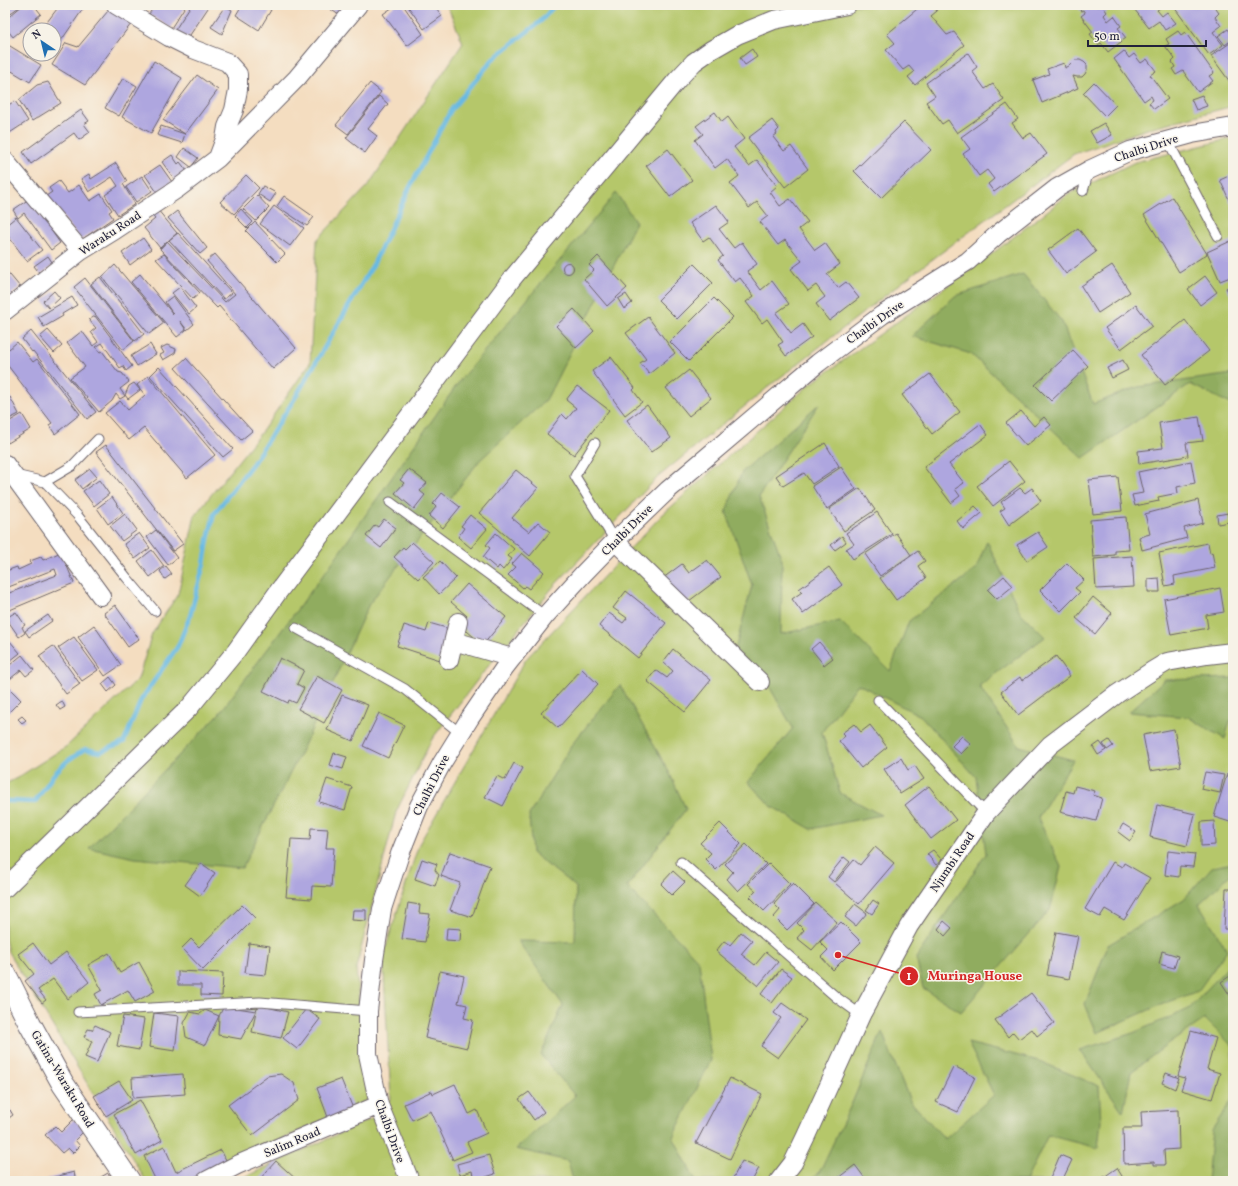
<svg xmlns="http://www.w3.org/2000/svg" width="1238" height="1186" viewBox="0 0 1238 1186" font-family="Vollkorn,serif">
  <rect width="100%" height="100%" fill="#f7f3e8"/>
  <filter id="ink" filterUnits="userSpaceOnUse"><feTurbulence type="fractalNoise" baseFrequency=".025" numOctaves="2"/><feDisplacementMap in="SourceGraphic" scale="8" xChannelSelector="R" yChannelSelector="G"/><feConvolveMatrix kernelMatrix="1 2 1 2 8 2 1 2 1" color-interpolation-filters="sRGB"/></filter>
  <filter id="wash" filterUnits="userSpaceOnUse"><feTurbulence type="fractalNoise" baseFrequency=".012" numOctaves="4" result="noise"/><feDisplacementMap in="SourceGraphic" scale="16" xChannelSelector="R" yChannelSelector="G"/><feGaussianBlur stdDeviation="0.9" result="paint"/><feColorMatrix in="noise" values="0 0 0 0 0 0 0 0 0 0 0 0 0 0 0 0 0 1.4 0 .05"/><feComposite in="paint" operator="in"/></filter>
  <g filter="url(#wash)">
    <rect width="100%" height="100%" fill="#f4ddc0"/>
    <!-- green -->
    <path fill="#b5c76b" stroke="#6c7453" d="M446,5H1233V106L1153,127L1074,154L914,273L772,384L658,477L554,586L482,674L432,739L396,812L356,968L368,1100L190,1181H146L8,952L5,939V784L17,778L67,746L138,679L152,634L178,594L195,515L263,430L310,363L317,240L368,186L463,43L450,12Z
      M1233,138V1181H236L373,1118L391,1099L383,956L419,844L526,659L662,515L809,385L989,256L1069,194L1135,162Z"/>
    <!-- forest -->
    <path fill="#90ac5f" stroke="#59674d" d="M616,193L636,222L546,400L480,460L369,604L303,748L242,868L135,858L89,848L219,714L329,567L461,379Z
      M1023,274L1062,322L1093,404L1138,387L1233,374V405L1190,384L1083,458L971,354L912,336L955,296Z
      M819,404L759,496L782,560L781,634L840,621L890,671L909,621L976,569L987,541L1020,612L1045,637L979,686L1019,746L1073,760L1038,818L1061,867L1050,910L961,1012L923,988L916,958L986,854L976,777L921,716L858,684L822,732L840,793L881,815L811,829L771,806L748,782L793,728L765,679L735,650L752,585L726,511L742,472Z
      M1233,678V721H1230L1225,739L1188,717L1129,712L1164,680Z
      M620,685L669,772L686,809L627,887L699,961L711,1060L673,1137L696,1181H573L568,1161L516,1149L575,1096L541,1055L563,1005L518,941L575,942L576,887L532,853L529,815L573,743Z
      M1233,863V872L1199,904L1227,950L1198,991L1158,1006L1097,1033L1085,1004L1108,945L1184,899L1212,867Z
      M1233,961V1047L1205,1019L1167,1045L1131,1072L1123,1112L1080,1050L1133,1033L1189,1009Z
      M882,1032L910,1101L945,1139L994,1095L968,1043L1039,1061L1099,1086L1101,1121L1098,1148L1048,1135L1026,1181H991L988,1177L971,1181H809L820,1171L852,1103Z
      M1233,1098V1181H1207L1212,1130Z"/>
    <g fill="none" stroke-linecap="round" stroke-linejoin="round">
      <!-- stream -->
      <path stroke="#67b9e3" stroke-width="4.5" d="M5,801L35,802L54,774L67,761L85,749L100,752L124,742L141,700L178,646L190,616L204,564L208,540L214,514L253,463L295,398L374,263L410,187L451,110L494,58L541,21L555,5"/>
    </g>
    <g id="blocks">
      <!-- building -->
      <path fill="#aea6df" fill-rule="evenodd" d="M5,5H22L5,17Z
        M23,5H34L41,14L13,37L5,27V20Z
        M60,5H83L85,6L54,51V30H41Z
        M113,5L134,20L85,85L52,65L66,43L78,47Z
        M155,5H186L171,28L149,14Z
        M191,5H210L188,38L175,30Z
        M242,5H263L271,10L259,30L236,15Z
        M324,5H346L339,15Z
        M396,5H403L423,34L407,46L383,14Z
        M407,5H434L442,16L424,29Z
        M922,5H932L937,11L931,16L947,35L954,32L964,45L915,85L908,77L914,72L909,66L903,70L886,50L895,43L887,34Z
        M1076,5H1096L1098,7L1102,5L1107,12L1104,15L1108,21L1114,16L1121,26L1118,28L1126,38L1108,52L1101,43L1098,45L1090,34L1093,32L1081,16L1085,13L1083,10L1081,11Z
        M1131,5H1164L1157,10L1162,16L1167,12L1176,23L1165,30L1159,21L1149,28Z
        M1177,5H1213L1219,13L1215,17L1221,26L1213,32L1223,45L1209,55L1174,7Z
        M225,6L232,10L222,34L211,27Z
        M1228,29L1233,36V39L1225,45L1218,36Z
        M1178,31L1181,35L1185,32L1214,73L1209,76L1213,81L1198,92L1183,71L1176,75L1172,69L1175,67L1172,62L1175,59L1165,46L1169,44L1166,39Z
        M1233,41V79L1230,82L1211,56Z
        M5,43L41,65L30,82L5,67Z
        M752,49L757,57L745,65L740,58Z
        M1124,51L1129,58L1134,54L1141,63L1147,59L1156,71L1150,75L1168,99L1154,109L1149,103L1153,100L1151,96L1144,101L1114,59Z
        M968,53L977,67L972,71L985,89L993,84L1004,100L957,133L948,120L942,124L926,102L935,96L926,83Z
        M1075,60H1080L1084,62L1087,65V70L1085,74L1082,77H1077L1073,76L1078,88L1042,103L1033,80L1049,74L1047,69L1064,63L1065,68L1069,66Z
        M154,61L182,78L151,133L122,117Z
        M197,75L218,90L185,134L163,120Z
        M123,78L137,86L119,116L105,108Z
        M48,82L61,103L32,121L19,100L37,85Z
        M1094,82L1116,105L1105,116L1083,93Z
        M370,83L381,92L348,134L336,125Z
        M1202,95L1207,106L1196,110L1191,99Z
        M379,96L388,104L368,129L377,136L365,153L346,138Z
        M15,101L28,121L5,136V107Z
        M1007,104L1018,119L1012,123L1023,138L1031,133L1047,154L994,192L988,184L994,179L987,170L979,176L963,154L970,149L961,137Z
        M81,110L89,121L84,124L90,132L79,140L74,133L31,164L23,152Z
        M715,112L722,122L728,117L744,139L734,147L749,166L757,160L777,186L770,192L780,206L790,199L808,222L799,229L815,250L825,243L840,264L827,274L838,288L846,282L859,298L829,321L816,304L825,297L816,285L808,291L791,269L802,261L785,240L778,245L760,222L768,216L757,202L749,208L730,183L739,176L727,159L715,168L695,140L703,134L696,126Z
        M772,120L779,129L776,132L777,134L773,137L784,151L791,146L808,169L785,187L748,138Z
        M904,122L931,150L881,198L854,171Z
        M1104,123L1112,135L1097,143L1090,131Z
        M161,126L185,134L182,143L157,135Z
        M184,148L198,158L191,167L178,157Z
        M668,149L692,180L670,197L646,166Z
        M172,155L178,164L180,162L187,171L175,180L162,162Z
        M116,163L127,181L123,184L135,204L118,215L105,195L118,186L112,177L89,192L81,179L89,174L91,179Z
        M160,165L172,182L157,192L145,175Z
        M1233,174V203L1231,204L1220,180Z
        M246,175L259,188L234,214L220,202Z
        M142,176L152,191L136,202L126,187Z
        M59,181L68,193L79,185L90,201L101,194L112,210L109,212L113,218L81,240L46,196L52,192L49,188Z
        M263,186L276,193L270,202L258,194Z
        M257,195L269,208L256,221L243,209Z
        M284,196L314,217L307,226L277,206Z
        M1172,197L1207,254L1179,272L1144,215Z
        M29,199L60,243L51,250L24,213L18,218L13,210Z
        M716,205L729,222L719,229L734,248L742,242L757,264L747,271L761,290L772,281L789,304L776,313L791,333L803,324L812,337L786,356L778,345L783,342L767,319L762,323L746,302L754,296L740,278L735,282L718,260L723,256L709,237L703,241L690,223Z
        M274,206L304,228L290,246L260,224Z
        M157,209L177,233L160,248L144,228L155,219L151,214Z
        M241,209L253,222L247,228L235,216Z
        M177,211L207,248L200,254L168,218Z
        M16,217L42,250L27,261L5,232V226Z
        M255,222L285,254L277,262L246,231Z
        M1078,228L1096,252L1066,274L1048,250Z
        M178,233L232,293L224,299L169,240Z
        M143,238L151,249L130,265L122,253Z
        M1233,240V276L1220,281L1207,252Z
        M167,241L225,302L235,294L207,261L215,254L296,348L273,369L219,306L217,308L160,249Z
        M164,254L200,293L193,299L156,259Z
        M48,256L54,265L41,275L34,266Z
        M598,256L627,288L607,306L584,279L594,270L589,265Z
        M562.5 268a5.5 5.5 0 1 1 11 0a5.5 5.5 0 1 1-11 0Z
        M694,264L713,283L677,319L658,300Z
        M115,265L164,323L149,334L102,277Z
        M1112,265L1130,292L1098,313L1081,286Z
        M5,269L20,287L9,297L5,292Z
        M140,274L173,314L165,302L173,296L194,324L187,330L180,321L186,330L177,337L131,282Z
        M1205,276L1217,292L1200,305L1188,289Z
        M100,277L144,334L135,341L91,284Z
        M85,278L134,341L123,350L74,287Z
        M1233,284V299L1226,288Z
        M180,287L196,308L189,314L172,293Z
        M54,291L60,298L49,308L43,301Z
        M626,294L632,303L624,309L618,299Z
        M72,297L77,305L62,314L63,316L44,327L38,317Z
        M714,298L733,317L689,361L670,342Z
        M1136,305L1152,326L1121,349L1105,328Z
        M574,309L594,331L576,348L556,326Z
        M95,316L132,366L126,371L123,366L120,368L102,343L96,347L100,352L102,351L118,372L122,373L129,382L120,389L125,396L120,399L116,394L112,401L99,412L70,378L85,367L67,343L82,331L93,346L98,342L91,332L96,328L89,320Z
        M648,317L675,353L649,374L640,363L646,359L626,333Z
        M1185,320L1209,351L1165,385L1141,355Z
        M48,330L62,346L54,353L40,337Z
        M31,331L96,412L87,419L33,351L32,352L22,339Z
        M17,342L33,362L37,359L80,414L55,434L49,425L52,423L5,362V344L9,349Z
        M150,344L156,354L137,366L131,356Z
        M167,345L176,349L175,353L163,360L160,355L164,353L161,348Z
        M1073,350L1088,366L1051,401L1035,385Z
        M611,357L635,388L633,390L642,402L625,415L592,371Z
        M186,358L252,431L241,440L175,368Z
        M1123,360L1128,370L1112,378L1107,368Z
        M159,367L233,449L223,457L150,376Z
        M689,370L711,398L689,416L666,388Z
        M930,374L960,412L932,434L902,395Z
        M148,376L215,455L187,478L144,428L129,440L105,413L120,401L128,410L145,395L137,385Z
        M134,383L140,390L128,399L125,395L129,386Z
        M577,386L609,410L574,455L547,434L562,414L567,419L576,408L566,400Z
        M10,397L19,414L5,421V400Z
        M647,405L671,438L651,452L627,420Z
        M1021,411L1034,426L1044,417L1051,425L1026,446L1006,423Z
        M22,414L31,429L8,443L5,437V424Z
        M1199,417L1203,441L1186,443L1188,456L1139,464L1138,451L1163,448L1159,423Z
        M980,424L988,435L949,464L964,483L955,489L960,496L951,503L924,467Z
        M825,443L839,466L812,484L804,473L783,486L776,476Z
        M106,445L183,544L173,551L96,452Z
        M1009,461L1025,481L993,506L977,486Z
        M1191,461L1195,483L1177,487L1178,493L1158,497L1159,501L1135,506L1132,495L1143,493L1138,472Z
        M841,467L856,489L827,509L812,486Z
        M90,469L97,477L82,489L75,480Z
        M409,469L427,483L420,491L425,495L414,509L395,493L404,483L400,480Z
        M516,470L538,488L512,518L529,532L538,522L550,532L530,556L479,513Z
        M1118,477L1122,511L1093,514L1089,480Z
        M99,480L109,494L94,506L83,491Z
        M860,488L875,510L844,531L829,509Z
        M1020,488L1025,493L1032,488L1041,501L1009,525L1000,511L1005,508L1001,502Z
        M442,493L460,507L443,528L429,516L436,507L433,504Z
        M112,497L123,513L108,524L97,508Z
        M1198,500L1203,523L1184,528L1187,538L1142,550L1139,537L1150,534L1145,514Z
        M975,506L982,513L963,529L957,521Z
        M877,512L892,534L853,559L846,549L854,544L846,533Z
        M1228,513L1229,522L1218,524L1217,515Z
        M125,514L137,530L122,541L110,526Z
        M470,515L487,529L471,548L458,537L464,528L461,526Z
        M1126,517L1129,550L1115,551V555L1093,557L1090,520Z
        M384,519L396,528L381,548L366,536L375,525L378,527Z
        M156,530L177,558L168,565L147,537Z
        M1038,532L1048,547L1027,561L1017,545Z
        M139,533L150,548L135,559L124,544Z
        M496,533L514,549L508,556L512,559L503,570L499,566L497,569L483,557L490,548L486,545Z
        M896,533L911,555L880,576L865,554Z
        M842,536L846,542L835,550L831,545Z
        M412,542L434,562L418,579L394,557L403,547L405,549Z
        M1208,543L1210,553L1212,552L1215,568L1174,576L1175,584L1165,586L1159,553Z
        M152,550L164,566L150,577L138,561Z
        M918,551L925,561L918,566L926,578L896,600L880,578Z
        M61,552L74,583L5,612V574L7,573L6,571L17,567L18,570L31,564L30,561L41,557L43,560ZM55,569L57,575L9,593L6,588Z
        M522,553L544,572L529,589L525,586L523,588L508,575L516,567L512,564Z
        M1132,556L1134,587L1096,589L1094,559Z
        M707,560L721,577L681,607L676,600L667,607L651,587L682,564L689,573Z
        M440,561L456,578L439,594L423,577Z
        M1067,563L1084,580L1075,588L1080,592L1061,611L1040,590Z
        M166,566L172,574L165,579L160,571Z
        M829,567L842,585L803,614L792,599L802,592L799,589Z
        M1004,576L1013,586L997,599L988,590Z
        M1159,578L1160,592H1148V579Z
        M467,584L506,617L483,645L459,624L467,616L451,602Z
        M1220,588L1224,612L1206,615L1208,628L1171,635L1164,599Z
        M626,591L666,623L638,658L599,626L609,613L623,623L627,618L613,608Z
        M1093,597L1112,613L1095,634L1076,618Z
        M115,605L139,639L128,647L104,613Z
        M16,612L25,625L22,627L25,633L19,637L6,618Z
        M48,615L52,621L29,637L25,631Z
        M429,623L450,629L440,660L397,646L404,625L426,632Z
        M94,625L121,665L105,676L78,637Z
        M74,637L98,670L82,681L58,648Z
        M9,640L20,653L5,665V644Z
        M819,642L833,658L824,665L811,649Z
        M53,646L80,684L66,694L39,656Z
        M673,649L711,680L685,712L647,681L656,670L667,678L673,671L663,662Z
        M22,655L34,670L26,676L21,670L5,683V669Z
        M1056,656L1070,676L1018,715L1001,692L1020,677L1022,681Z
        M280,658L304,670L297,684L304,688L296,703L289,700L288,703L263,691Z
        M582,669L598,684L558,728L541,713Z
        M317,676L342,690L324,723L298,709Z
        M110,677L116,685L108,692L102,684Z
        M7,686L21,700L5,716V688Z
        M342,695L368,705L353,741L327,730Z
        M62,701L65,707L60,710L56,705Z
        M379,713L404,725L388,758L363,746Z
        M22,716L26,720L22,723L18,719Z
        M854,724L861,732L870,725L887,747L861,768L839,741L845,736L842,733Z
        M1174,729L1181,766L1150,771L1143,735Z
        M962,736L971,744L961,754L952,746Z
        M1109,740L1113,746L1107,750L1103,744Z
        M1100,742L1106,750L1098,755L1093,747Z
        M334,753L347,757L343,769L330,765Z
        M901,758L908,770L915,766L924,779L900,794L884,769Z
        M514,763L523,768L503,806L485,797L497,776L505,780Z
        M1205,772L1224,775L1220,793L1201,789Z
        M1227,774L1233,776V823L1214,817Z
        M327,779L352,787L345,810L319,802Z
        M929,786L956,820L931,839L905,805Z
        M1075,786L1095,791L1093,795L1102,798L1096,821L1060,812L1066,791L1073,793Z
        M1157,805L1195,814L1187,846L1150,837Z
        M1214,821L1215,845L1201,846V822Z
        M720,823L741,844L716,870L705,859L711,853L700,843Z
        M1123,824L1136,832L1130,841L1118,832Z
        M311,828L328,829L326,848H334L331,887L312,886L311,899L286,897L291,839L310,840Z
        M746,844L766,864L738,891L727,879L733,872L725,864Z
        M875,847L894,863L859,904L835,883L854,860L860,865Z
        M933,850L942,860L936,865L927,854Z
        M1168,851L1195,854L1193,867L1180,866L1179,877L1165,875Z
        M450,852L490,866L472,917L450,910L460,883L441,876Z
        M844,857L850,862L834,882L828,877Z
        M422,859L437,864L435,870L439,875L435,886L415,879Z
        M1113,862L1122,867L1124,863L1150,878L1124,920L1105,909L1100,917L1085,909Z
        M201,863L215,873L200,896L185,885Z
        M769,863L790,884L764,911L750,897L756,891L748,884Z
        M673,871L685,882L672,895L661,884Z
        M793,883L814,904L787,930L774,917L780,910L774,904Z
        M1226,889H1233V929H1224Z
        M873,900L879,904L872,914L866,910Z
        M408,903L420,905L419,913L430,914L425,942L402,939Z
        M816,903L837,922L812,950L797,938L804,930L797,923Z
        M855,904L867,913L856,926L845,917Z
        M242,905L255,918L203,970L182,948L191,939L199,947Z
        M353,910H366V921L352,920Z
        M944,921L952,928L945,936L938,929Z
        M841,922L861,942L833,970L821,957L828,950L820,942Z
        M447,928L461,929L460,941L446,940Z
        M741,932L752,941L741,954L755,965L766,952L778,962L758,986L716,951L724,941L730,945Z
        M1056,932L1078,936L1069,979L1047,975Z
        M33,943L49,965L66,952L89,982L68,999L53,979L38,990L46,1000L42,1003L25,981L34,974L18,954Z
        M249,943L270,946L266,975L245,973Z
        M1162,951L1178,956L1174,968L1159,964Z
        M109,953L120,973L139,962L155,991L135,1002L128,990L101,1005L95,994L102,990L88,965Z
        M781,969L792,977L772,1003L761,994Z
        M178,971L223,973L222,996L201,995V985H178Z
        M440,971L464,976L458,1003L467,1005L464,1018L473,1020L467,1048L425,1038Z
        M1233,974V1000L1221,982Z
        M1031,993L1054,1023L1037,1036L1032,1029L1019,1039L1013,1032L1008,1037L995,1020Z
        M782,1003L806,1020L778,1058L761,1046L781,1018L774,1013Z
        M258,1005L288,1012L281,1038L252,1032L256,1011L241,1039L218,1035L219,1016L224,1006L256,1011Z
        M306,1009L320,1019L297,1049L283,1038Z
        M205,1010L219,1016L205,1045L186,1037L184,1023L190,1012L200,1014Z
        M154,1013L179,1016L175,1051L149,1047Z
        M123,1016L144,1019L139,1050L117,1046Z
        M95,1025L110,1032L97,1062L85,1057L92,1041L84,1037L88,1029L92,1030Z
        M1191,1031L1216,1038L1207,1069L1220,1073L1212,1099L1181,1090L1185,1078L1178,1076Z
        M954,1066L975,1077L958,1112L936,1102Z
        M1166,1073L1179,1078L1175,1089L1162,1083Z
        M183,1074L185,1094L133,1098L132,1078Z
        M281,1074L294,1083L299,1100L252,1136L228,1105L267,1076Z
        M730,1078L762,1094L730,1159L696,1143Z
        M341,1079L354,1111L329,1120L317,1088Z
        M119,1081L132,1100L106,1116L94,1096Z
        M455,1084L469,1114L477,1110L487,1133L467,1142L472,1152L453,1160L431,1111L412,1120L404,1104L432,1091L433,1094Z
        M529,1092L544,1112L534,1120L519,1099Z
        M140,1100L162,1140L136,1155L114,1114Z
        M10,1110L13,1115L6,1120L5,1113Z
        M1178,1110L1179,1149L1164,1150L1165,1165H1154V1162L1124,1164L1123,1128H1142L1141,1112Z
        M74,1119L85,1130L75,1140L80,1146L73,1153L68,1148L62,1153L45,1135L55,1126L61,1132Z
        M164,1146L176,1172L221,1150L227,1162L186,1181H156L144,1156Z
        M489,1155L495,1174L474,1181L472,1171L460,1175L457,1164Z
        M1060,1155L1072,1160L1062,1181H1049Z
        M276,1161L298,1181H258Z
        M742,1161L759,1168L752,1181L732,1180Z
        M855,1165L867,1181H834Z
        M1117,1168L1125,1181H1098Z
        M74,1172L76,1181H48L47,1179Z
        M108,1173L113,1181H94Z"/>
    </g>
  </g>
  <g filter="url(#ink)">
    <use href="#blocks" fill-opacity="0" stroke="#6c636a" stroke-width="1"/>
    <g fill="none" stroke-linecap="round" stroke-linejoin="round">
      <defs>
        <path id="service" d="M1168,141L1218,236
          M1083,191L1089,171
          M595,443L575,476L615,541
          M15,475L45,482L77,515L127,578L155,611
          M45,482L72,466L98,439
          M390,502L545,616
          M296,628L405,689L460,733
          M878,700L986,813
          M681,862L836,997L861,1015
          M78,1012L260,1002L368,1011"/>
        <path id="minor" d="M116,5L169,37L193,49L227,62L238,74V90L234,110L227,127L225,139L219,155
          M5,161L81,251
          M5,311L81,251L115,230L177,189L218,158L297,78L358,5
          M5,464L101,596
          M615,541L760,682
          M454,641L512,658
          M449,660L458,622
          M5,888L189,708L236,651L278,592L511,280L677,80L694,62L711,50L737,35L774,20L847,5
          M206,1181L237,1165L379,1105
          M410,1181L379,1105L368,1054V1011L374,960L382,909L400,854L419,806L442,763L470,718L505,667L545,616L584,573L615,541L668,490L818,363L882,315L968,261L998,234L1057,188L1089,170L1130,151L1192,134L1233,127
          M779,1181L793,1163L806,1136L861,1015L909,926L986,813L1050,745L1117,694L1152,671L1167,662L1207,655L1233,652"/>
        <path id="tertiary" d="M5,974L30,1024L63,1084L129,1181"/>
      </defs>
      <!-- service casing -->
      <use href="#service" stroke="#6c636a" stroke-width="11"/>
      <!-- minor casing -->
      <use href="#minor" stroke="#6c636a" stroke-width="20"/>
      <!-- tertiary casing -->
      <use href="#tertiary" stroke="#6c636a" stroke-width="24"/>
      <!-- service -->
      <use href="#service" stroke="#fff" stroke-width="9"/>
      <!-- minor -->
      <use href="#minor" stroke="#fff" stroke-width="18"/>
      <!-- tertiary -->
      <use href="#tertiary" stroke="#fff" stroke-width="22"/>
    </g>
  </g>
  <g text-anchor="middle" stroke-width="3" stroke-linejoin="round" paint-order="stroke">
    <!-- street labels -->
    <g font-size="12" fill="#22223b" stroke="#f7f3e8">
      <text transform="translate(1146 148) rotate(-18)" y="4">Chalbi Drive</text>
      <text transform="translate(110 233) rotate(-33)" y="4">Waraku Road</text>
      <text transform="translate(875 322) rotate(-35)" y="4">Chalbi Drive</text>
      <text transform="translate(627 530) rotate(-45)" y="4">Chalbi Drive</text>
      <text transform="translate(431 785) rotate(-63)" y="4">Chalbi Drive</text>
      <text transform="translate(952 862) rotate(-56)" y="4">Njumbi Road</text>
      <text transform="translate(63 1079) rotate(59)" y="4">Gatina-Waraku Road</text>
      <text transform="translate(390 1131) rotate(70)" y="4">Chalbi Drive</text>
      <text transform="translate(292 1142) rotate(-23)" y="4">Salim Road</text>
    </g>
  </g>
  <!-- callouts -->
  <path fill="none" stroke="#d62828" stroke-width="1.5" d="M838 955L909 976"/>
  <g fill="#d62828" stroke="#f7f3e8" stroke-width="1.5">
    <circle cx="838" cy="955" r="4"/>
    <circle cx="909" cy="976" r="10"/>
  </g>
  <g font-size="12" text-anchor="middle" font-weight="bold" fill="#fff">
    <text x="909" y="980">1</text>
  </g>
  <g font-size="13" text-anchor="middle" font-weight="bold" fill="#d62828" stroke="#f7f3e8" stroke-width="3" stroke-linejoin="round" paint-order="stroke">
    <text x="975" y="980">Muringa House</text>
  </g>
  <!-- margin -->
  <rect width="1238" height="1186" fill="none" stroke="#f7f3e8" stroke-width="20"/>
  <!-- north arrow -->
  <g transform="translate(42 42) rotate(325)"><circle r="19" fill="#f7f3e8" stroke="#a29fa3"/>
  <path d="M0-3L7 15L0 10L-7 15Z" fill="#1f6fb2"/>
  <text y="-6" font-size="11" font-weight="bold" text-anchor="middle" fill="#22223b">N</text>
  </g>
  <!-- scale -->
  <path d="M1088 40v6h118v-6" fill="none" stroke="#22223b" stroke-width="2"/>
  <text x="1094" y="40" font-size="12" fill="#22223b" stroke="#f7f3e8" stroke-width="3" paint-order="stroke">50 m</text>
</svg>
